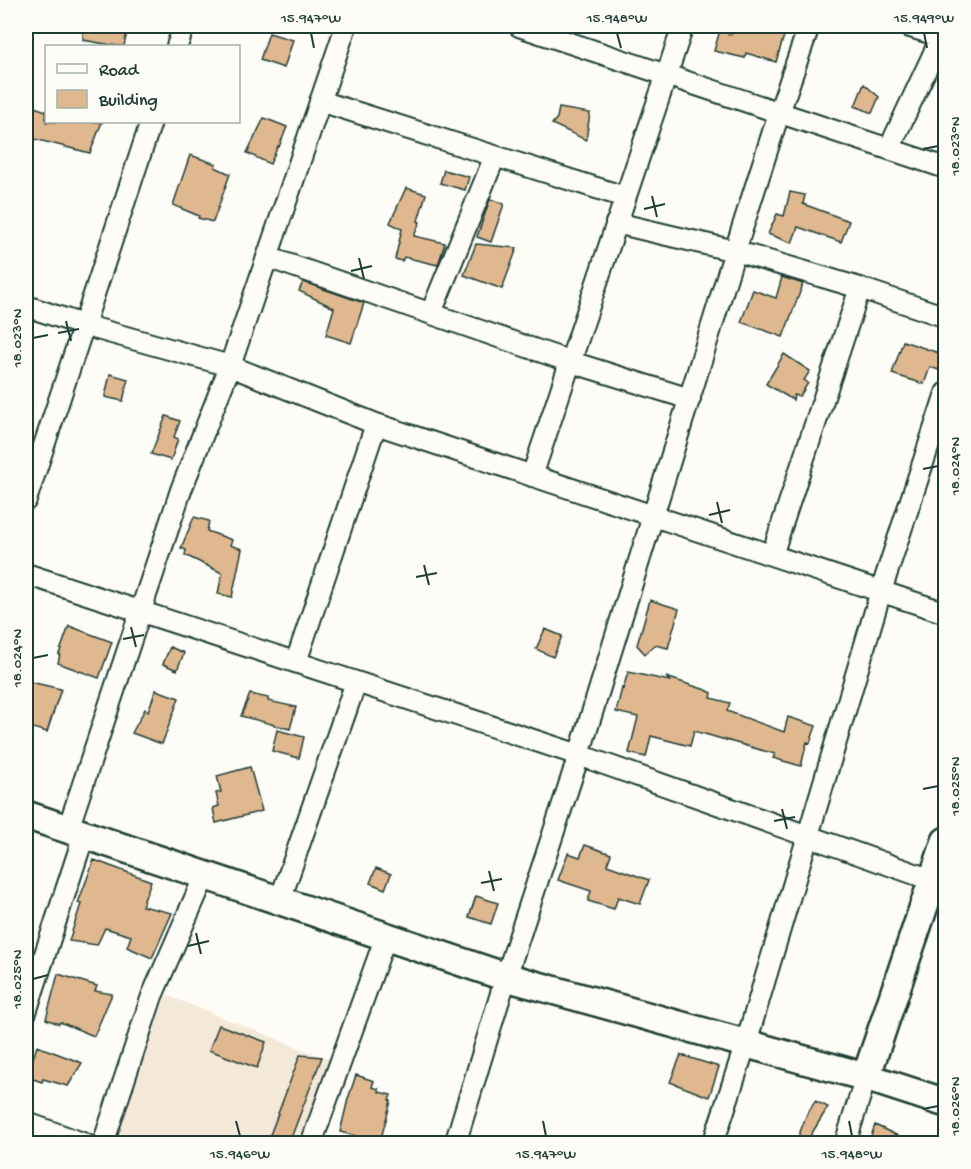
<svg xmlns="http://www.w3.org/2000/svg" width="971" height="1169" viewBox="0 0 971 1169" font-family="'Gochi Hand',sans-serif">
  <rect width="100%" height="100%" fill="#fdfcf7"/>
  <filter id="ink" filterUnits="userSpaceOnUse"><feTurbulence type="fractalNoise" baseFrequency=".0167" numOctaves="2"/><feDisplacementMap in="SourceGraphic" scale="12" xChannelSelector="R" yChannelSelector="G"/><feConvolveMatrix kernelMatrix="1 2 1 2 8 2 1 2 1" color-interpolation-filters="sRGB"/></filter>
  <g filter="url(#ink)">
    <!-- built -->
    <path fill="#f4e8d8" d="M166,995L322,1057L333,1059L300,1143L113,1144Z"/>
    <!-- building -->
    <path fill="#e0b890" stroke="#1f3d34" stroke-width="1.5" d="M735,26H787L776,62L746,53L745,58L714,51L720,30L731,35Z
      M83,32H127L124,46H117L83,40Z
      M269,33L293,40L284,68L260,60Z
      M864,84L879,97L872,113L855,106Z
      M26,104L46,111V122H102L90,153L26,137Z
      M559,108L590,113L586,140L552,124L557,118Z
      M264,118L287,127L279,147L278,146L270,164L247,153Z
      M190,155L216,164L215,167L230,174L213,222L198,218L199,216L173,205Z
      M444,170L469,177L465,190L440,183Z
      M406,188L426,194L418,221L420,222L414,236L445,243L438,265L404,257L402,261L395,259L402,229L390,223Z
      M790,192L805,195L803,204L849,221L841,242L798,227L792,243L768,234L777,214L784,216Z
      M490,199L504,204L491,242L477,237Z
      M476,244L517,248L502,289L464,275Z
      M782,277L803,284L783,337L741,322L753,290L776,298Z
      M303,282L364,303L351,343L326,335L334,308L299,291Z
      M903,341L945,355V359L939,370L930,367L924,384L892,374Z
      M784,354L810,371L804,380L808,383L800,396L794,395L793,400L766,384Z
      M110,374L128,379L123,401L105,397Z
      M166,416L180,421L174,437L178,439L171,460L151,454Z
      M194,517L209,521L207,531L232,540L230,545L242,549L232,597L218,594L222,573L185,555L186,550L181,548Z
      M650,600L679,609L668,648L655,645L645,654L637,645Z
      M69,626L112,642L99,678L58,663L60,654H59Z
      M545,629L562,636L553,657L536,649Z
      M170,647L184,653L177,670L163,664Z
      M628,672L670,681L666,677L706,690L712,693L711,698L730,703L727,711L784,732L788,717L816,726L810,743L807,742L801,766L773,758L775,754L694,731L690,746L651,736L646,757L629,753L638,717L616,712L622,688L623,689Z
      M26,681L61,689L47,732L26,726Z
      M156,690L179,698L162,744L132,733L145,709L148,711Z
      M250,694L268,698V701L296,707L290,729L241,716Z
      M277,730L304,737L299,758L272,751Z
      M250,767L262,811L216,823L213,808L219,806L216,793L221,792L217,776Z
      M585,845L611,854L607,865L649,880L640,904L618,897L614,909L588,901L591,891L558,880L568,853L580,857Z
      M94,860L151,881L142,906L172,913L152,958L127,947L131,936L105,928L97,945L69,941L81,904L78,903Z
      M376,868L391,874L385,889L370,883Z
      M476,896L498,903L491,924L469,917Z
      M58,974L97,986L95,991L112,994L94,1036L60,1022L59,1024L46,1019Z
      M219,1025L266,1042L257,1068L209,1050Z
      M37,1046L82,1063L68,1086L43,1079L42,1082L27,1077Z
      M300,1055L322,1057L289,1143H267Z
      M681,1055L719,1067L709,1097L670,1082Z
      M356,1075L374,1081L372,1087L379,1089V1092L391,1095L389,1100L391,1101L380,1142L340,1132L348,1099Z
      M815,1101L828,1107L806,1143H796L806,1116Z
      M875,1125L913,1143H880L870,1139Z"/>
    <g fill="none" stroke-linecap="round" stroke-linejoin="round">
      <defs>
        <path id="street" d="M519,26L946,168
          M907,26L946,38
          M177,46L184,26
          M320,101L625,197
          M889,149L946,27
          M616,223L735,251L860,288L946,317
          M267,257L571,362L690,399
          M26,306L83,325L230,366L376,424L946,613
          M431,313L495,156
          M532,476L683,26
          M26,500L151,122
          M772,555L860,288
          M26,574L579,755L946,885
          M296,662L376,424
          M68,829L181,490L230,366L346,26
          M280,900L356,682
          M26,1012L84,835
          M26,1121L27,1123L85,1144
          M103,1144L152,996L205,875
          M311,1144L386,936
          M455,1144L506,977L579,755L735,251L779,113L809,26
          M713,1144L746,1043L881,591L946,393
          M845,1144L866,1077"/>
        <path id="secondary" d="M26,815L506,977L866,1077L946,1103
          M866,1077L946,841"/>
      </defs>
      <!-- street casing -->
      <use href="#street" stroke="#1f3d34" stroke-width="24"/>
      <!-- secondary casing -->
      <use href="#secondary" stroke="#1f3d34" stroke-width="32"/>
      <!-- street -->
      <use href="#street" stroke="#fdfcf7" stroke-width="20"/>
      <!-- secondary -->
      <use href="#secondary" stroke="#fdfcf7" stroke-width="27"/>
    </g>
  </g>
  <!-- ticks -->
  <path fill="none" stroke="#1f3d34" stroke-width="2" d="M311,33L314,48M617,33L621,48M924,33L927,48M923,149L938,146M652,196L657,217M644,209L665,204M359,258L364,279M351,271L372,266M66,321L71,341M58,333L79,329M33,338L48,335M923,469L938,466M717,502L722,523M709,515L730,510M424,565L429,585M416,577L437,573M131,627L136,647M123,639L144,635M33,658L48,655M923,789L938,786M782,809L787,829M774,821L795,817M489,871L494,891M481,883L502,879M196,933L201,954M188,946L209,941M33,979L48,975M923,1109L938,1106M236,1121L240,1136M543,1121L546,1136M849,1121L852,1136"/>
  <!-- margin -->
  <rect width="971" height="1169" fill="none" stroke="#fdfcf7" stroke-width="66"/>
  <!-- legend -->
  <rect x="45" y="45" width="195" height="78" fill="#fdfcf7" stroke="#a4b0a9" stroke-width="1.5"/>
  <rect x="57" y="64" width="30" height="9" fill="#fdfcf7" stroke="#a4b0a9" stroke-width="1.5"/>
  <text x="99" y="75" font-size="18" fill="#1f3d34">Road</text>
  <rect x="57" y="90" width="30" height="18" fill="#e0b890" stroke="#a4b0a9" stroke-width="1.5"/>
  <text x="99" y="105" font-size="18" fill="#1f3d34">Building</text>
  <rect x="33" y="33" width="905" height="1103" fill="none" stroke="#1f3d34" stroke-width="2"/>
  <g font-size="15" text-anchor="middle" fill="#1f3d34">
    <text x="311" y="22">15.947°W</text>
    <text x="617" y="22">15.948°W</text>
    <text x="924" y="22">15.949°W</text>
    <text transform="translate(954 146) rotate(-90)" y="5">18.023°N</text>
    <text transform="translate(16 338) rotate(-90)" y="5">18.023°N</text>
    <text transform="translate(954 466) rotate(-90)" y="5">18.024°N</text>
    <text transform="translate(16 658) rotate(-90)" y="5">18.024°N</text>
    <text transform="translate(954 786) rotate(-90)" y="5">18.025°N</text>
    <text transform="translate(16 979) rotate(-90)" y="5">18.025°N</text>
    <text transform="translate(954 1106) rotate(-90)" y="5">18.026°N</text>
    <text x="240" y="1158">15.946°W</text>
    <text x="546" y="1158">15.947°W</text>
    <text x="852" y="1158">15.948°W</text>
  </g>
</svg>
